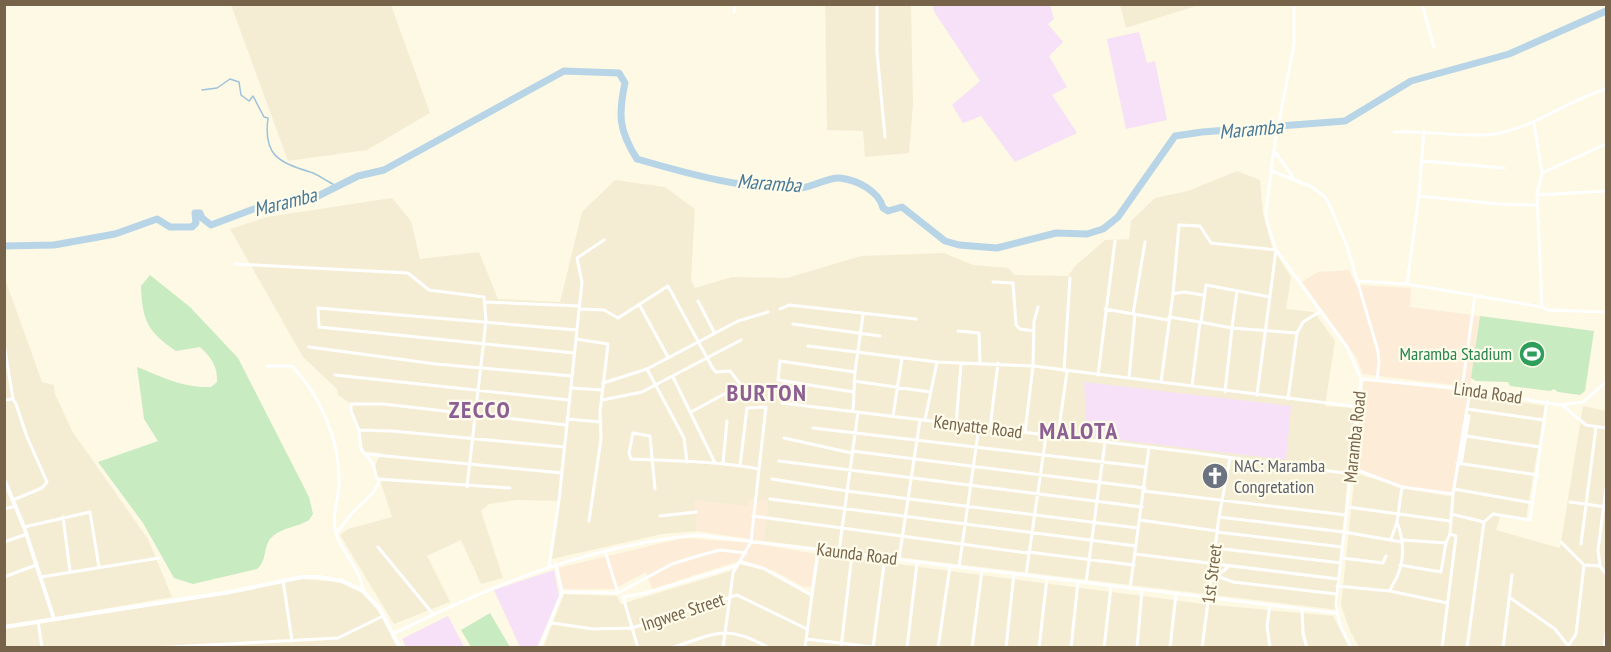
<svg xmlns="http://www.w3.org/2000/svg" width="1611" height="652" viewBox="0 0 1611 652" font-family="'PT Sans Narrow',sans-serif">
  <rect width="100%" height="100%" fill="#fdf9e4"/>
  <!-- residential -->
  <path fill="#f5edd3" d="M231,5H391L430,113L367,150L288,161Z
    M825,5H911L913,104L909,153L865,157L863,131L827,130Z
    M1120,5V4L1199,5L1126,28Z
    M1237,171L1260,180L1263,214L1272,247L1291,277L1286,309L1314,312L1335,341L1325,406L1356,408L1348,471L1338,610L763,541L768,501L749,499V506L696,519L697,531L662,534L552,559L560,501L517,500L489,504L481,511L503,578L481,584L461,540L427,556L450,602L394,624L340,535L348,529L392,517L379,477L376,475L375,466L381,453L364,451L350,403L338,395L337,389L303,357L230,229L267,217L392,198L411,221L420,259L479,252L498,299L560,302L582,212L615,180L665,187L695,209L691,280L695,288L732,277L787,278L861,256L944,253L973,265L1009,268L1014,275L1068,276L1075,266L1105,240L1129,239L1131,221L1155,198L1188,191Z
    M4,276L42,382L54,385L55,394L72,431L148,539L172,597L5,626Z
    M1471,394L1545,406L1526,518L1501,514L1496,530L1560,548L1583,406L1606,411V647H1359L1350,631L1341,605L1355,473L1403,488L1454,497Z
    M820,554L1204,604L1333,616L1349,647L543,648L564,594L617,596L621,604L734,570L739,564L763,570L813,597Z
    M301,579L339,582L361,592L381,614L398,648H5V629L222,595Z"/>
  <!-- commercial -->
  <path fill="#fdecd8" d="M1349,270L1356,285L1411,288L1410,307L1480,316L1470,387L1363,374L1356,357L1302,282L1318,272Z
    M1364,380L1469,392L1451,496L1384,481L1354,467Z
    M749,499L768,501L763,541L697,531L694,500L748,506Z
    M683,538L752,543L816,554L811,587H804L774,571L742,560L652,589L646,572L614,589H563L558,568Z"/>
  <!-- education -->
  <path fill="#f6e1f9" d="M932,5H1050L1054,19L1048,24L1063,42L1049,56L1067,87L1052,95L1077,133L1015,162L981,116L963,123L952,105L980,81L935,13Z
    M1139,32L1147,63L1155,61L1167,120L1126,129L1107,39Z
    M1084,382L1291,406L1286,460L1087,436Z
    M554,570L559,596L537,647H520L494,590Z
    M448,616L464,647H406L402,639Z"/>
  <!-- green -->
  <path fill="#c9ebc2" d="M150,275L190,307L238,358L309,497L313,514L309,520C296,528 281,527 270,539C263,549 267,561 257,569L193,584L174,578L143,523L98,462L158,441L144,419L137,367C163,377 182,388 211,387L217,382C218,367 211,357 200,347L176,351C148,332 142,321 141,286Z
    M1480,316L1594,331L1585,391L1580,395L1558,392L1554,389L1550,391L1510,386L1508,382L1476,381L1471,378Z
    M490,613L510,647H471L461,630Z"/>
  <g fill="none" stroke-linecap="round" stroke-linejoin="round">
    <!-- stream -->
    <path stroke="#9ec2d9" stroke-width="1.5" d="M202,90L217,88L230,79L239,82L241,95L249,101L253,96L264,117L268,118C263,155 278,162 310,172C318,174 327,182 335,185"/>
    <!-- river -->
    <path stroke="#b8d5e7" stroke-width="7" d="M4,246L54,245L115,234L157,219L170,227H192L196,223L195,213H200L202,218L211,225L267,204L282,205L295,200L318,196L358,176L384,170L564,71L619,73L625,83C618,115 619,131 637,159C689,174 745,190 800,188C813,187 828,177 840,178C857,180 879,191 883,208L888,211L902,207L945,241L959,245L997,248L1056,233L1087,234L1103,229L1118,217L1175,136L1202,132L1345,121L1411,81L1509,54L1606,11"/>
    <!-- minor -->
    <path stroke="#fff" stroke-width="3" d="M877,4V52L885,137
      M1294,4V45L1275,142L1266,211L1267,222L1276,250L1347,347L1361,379L1336,604L1340,625L1351,648
      M1422,4L1434,47
      M734,12L736,4
      M1534,124L1542,173L1537,195
      M1394,132C1425,130 1472,139 1500,133C1540,124 1569,100 1606,89
      M1275,152L1293,177
      M1423,161L1504,168
      M1272,171L1312,187L1325,197L1330,206L1347,246L1378,351L1379,363L1377,380
      M1542,173L1606,144
      M1419,196L1498,204L1537,205
      M235,264L408,273L429,290L484,297L486,321L467,487
      M1358,281L1407,284L1542,307L1547,310L1606,312
      M993,282L1013,283L1016,325L1020,329L1034,331
      M1407,284L1419,195L1424,131
      M1237,291L1232,328L1297,333
      M1173,294L1179,225L1200,226L1211,243L1276,250L1257,395
      M698,301L714,332
      M485,302L579,306
      M639,304L668,357
      M1542,307L1537,195L1606,191
      M580,309L604,310L618,318L668,286L712,367L716,372L730,371L741,385L691,412
      M780,309L789,305L916,319
      M1105,309L1168,320
      M1133,314L1145,242
      M1169,317L1200,322
      M1201,322L1206,285L1270,297
      M793,324L880,336
      M958,331L979,333L980,363
      M576,339L608,344L600,412L601,439L589,521
      M4,344L13,399
      M808,346L937,362L1033,366L1359,407
      M309,347L436,364L572,376
      M574,353L319,327L318,308L577,330
      M267,366H292C321,397 340,440 339,483C339,499 331,516 336,533C342,553 361,569 363,591
      M647,369L684,438L687,462
      M1064,371L1070,278
      M335,375L569,400
      M1098,375L1115,241
      M673,377L715,463
      M1129,378L1135,314
      M1361,379L1446,387L1561,405L1583,402L1606,382
      M854,381L930,392
      M1161,382L1173,294L1184,292L1203,295
      M603,383L647,369L738,321L768,312
      M1192,386L1200,322L1232,328L1225,392
      M571,388L602,390
      M1462,389L1475,295
      M854,392L778,380L780,361L855,372
      M1288,399L1297,333L1303,322L1321,311
      M4,400L13,399L16,404L27,437L47,482L42,488L13,500
      M602,400L642,392L741,340
      M782,403L1197,453L1351,474
      M1562,405L1586,425L1606,428
      M1467,409L1544,420
      M853,411L855,372L863,315
      M893,416L902,358
      M567,419L601,422
      M925,420L937,362
      M956,425L961,364
      M813,428L1146,467
      M990,428L998,363
      M359,430L392,431L564,447
      M1025,432L1033,366L1034,322L1038,307
      M1058,435L1067,372
      M1466,436L1540,447
      M784,438L852,453
      M852,451L1145,488
      M365,454L562,473
      M779,461L1142,507
      M723,463L727,421
      M1457,463L1538,475
      M1461,464L1469,416
      M740,466L747,408L766,407L759,469
      M1352,468L1402,487L1453,494
      M772,479L847,491L1138,528
      M510,488L377,479L373,464L361,449L359,430L351,411V404H383L566,425
      M655,489L650,436L633,433L629,453L631,459C674,461 717,461 759,469L751,542L733,573L723,648
      M1454,489L1533,503
      M1144,491L1346,515
      M770,499L1136,546
      M1570,502L1606,507
      M1348,507L1450,521
      M4,509L16,506
      M1451,514L1484,522
      M660,516L696,512
      M753,516L1028,553
      M63,517L70,571
      M1219,517L1344,532L1402,542
      M1140,520L1217,531
      M24,527L90,512L99,567
      M1217,532L1342,547
      M336,534L352,513L373,493L380,480
      M1450,534L1453,494L1470,390
      M1391,539L1397,522L1402,487
      M1403,540L1446,543
      M4,542L27,534
      M1561,542L1584,565L1600,566L1598,550L1606,489
      M1581,544L1596,427
      M378,547L433,614
      M1215,548L1341,563
      M605,551L618,593
      M839,551L858,412
      M1028,552L1134,565
      M1135,554L1338,579
      M1342,558L1383,563L1386,556
      M899,559L920,420
      M740,562L763,568L811,595
      M1400,565L1441,572L1446,543L1450,534L1456,536L1442,648
      M549,566L559,500L582,282L577,258L604,240
      M1600,566L1606,574
      M959,567L979,427
      M1026,575L1046,436
      M1217,576L1233,582L1336,594
      M4,577L36,565
      M41,577L159,558
      M283,580L292,641
      M1211,581L1228,567
      M1086,583L1105,442
      M1337,586L1390,591L1447,603
      M1130,589L1149,447
      M1390,591C1392,583 1396,581 1398,574C1405,557 1403,538 1397,522
      M562,592L618,593L672,564L701,555L720,550L746,553
      M623,597L646,593L735,566
      M623,597L638,648
      M1509,597L1555,629L1570,648
      M1270,605L1267,626L1270,648
      M1302,609L1303,633L1307,648
      M38,621L42,648
      M552,623L593,629L632,628L737,595L807,629
      M393,634C493,585 586,546 698,535L1336,613
      M806,639L873,647
      M152,648L338,638L383,616
      M540,648L562,592L556,564
      M671,648C716,634 725,623 769,648
      M805,648L818,549
      M841,648L852,554
      M873,648L885,557
      M907,648L917,563
      M938,648L950,566
      M972,648L982,570
      M1006,648L1014,573
      M1039,648L1047,578
      M1071,648L1078,582
      M1104,648L1111,587
      M1137,648L1142,591
      M1170,648L1176,594
      M1202,648L1219,517L1230,458
      M1467,648L1484,522L1493,514L1530,520L1547,401
      M1503,648L1512,575
      M1567,648L1576,634L1584,565
      M1604,648L1606,634"/>
    <!-- tertiary -->
    <path stroke="#fff" stroke-width="4" d="M4,479L24,527L54,619
      M4,627L230,592L302,577H319L342,581L363,591L379,608L400,648"/>
  </g>
  <!-- icons -->
  <defs>
    <symbol id="stadium-disc" viewBox="-11 -11 22 22"><circle r="9.5" fill="#2e9e5b" stroke="#fffceb"/><path d="M0-5a6.5 5 0 1 0 0 10a6.5 5 0 1 0 0-10ZM-3.5-1.8h7v3.6h-7Z" fill="#fff"/></symbol>
    <symbol id="church-disc" viewBox="-11 -11 22 22"><circle r="9.5" fill="#6b7280" stroke="#fffceb"/><path d="M-1.2-6h2.4v3.5h3.3v2.4h-3.3V6h-2.4V-.1h-3.3v-2.4h3.3Z" fill="#fff"/></symbol>
  </defs>
  <g fill-rule="evenodd">
    <use href="#stadium-disc" x="1517" y="339" width="30" height="30"/>
    <use href="#church-disc" x="1200" y="461" width="30" height="30"/>
  </g>
  <g text-anchor="middle" stroke-width="4.5" stroke-linejoin="round" paint-order="stroke">
    <!-- leisure labels -->
    <g font-size="18" fill="#27864d" stroke="#fffceb" text-anchor="end">
      <text x="1512" y="360">Maramba Stadium</text>
    </g>
    <!-- street labels -->
    <g font-size="18" fill="#766349" stroke="#fffceb">
      <text transform="translate(1488 393) rotate(8)" y="6">Linda Road</text>
      <text transform="translate(978 427) rotate(7)" y="6">Kenyatte Road</text>
      <text transform="translate(1355 437) rotate(-84)" y="6">Maramba Road</text>
      <text transform="translate(857 554) rotate(7)" y="6">Kaunda Road</text>
      <text transform="translate(1212 574) rotate(-83)" y="6">1st Street</text>
      <text transform="translate(683 612) rotate(-18)" y="6">Ingwee Street</text>
    </g>
    <!-- worship labels -->
    <g font-size="18" fill="#5b616d" stroke="#fffceb" text-anchor="start">
      <text x="1234" y="472">NAC: Maramba<tspan x="1234" dy="21">Congretation</tspan></text>
    </g>
    <!-- water labels -->
    <g font-size="20" font-style="italic" fill="#487998" stroke="#fffceb">
      <text transform="translate(1251 129) rotate(-5)" y="7">Maramba</text>
      <text transform="translate(769 183) rotate(4)" y="7">Maramba</text>
      <text transform="translate(285 202) rotate(-14)" y="7">Maramba</text>
    </g>
    <!-- district labels -->
    <g font-size="24" font-weight="bold" letter-spacing="1.5" fill="#8d6093" stroke="#fffceb">
      <text x="767" y="401">BURTON</text>
      <text x="480" y="418">ZECCO</text>
      <text x="1079" y="439">MALOTA</text>
    </g>
  </g>
  <!-- border -->
  <rect width="1611" height="652" fill="none" stroke="#766349" stroke-width="12"/>
</svg>
